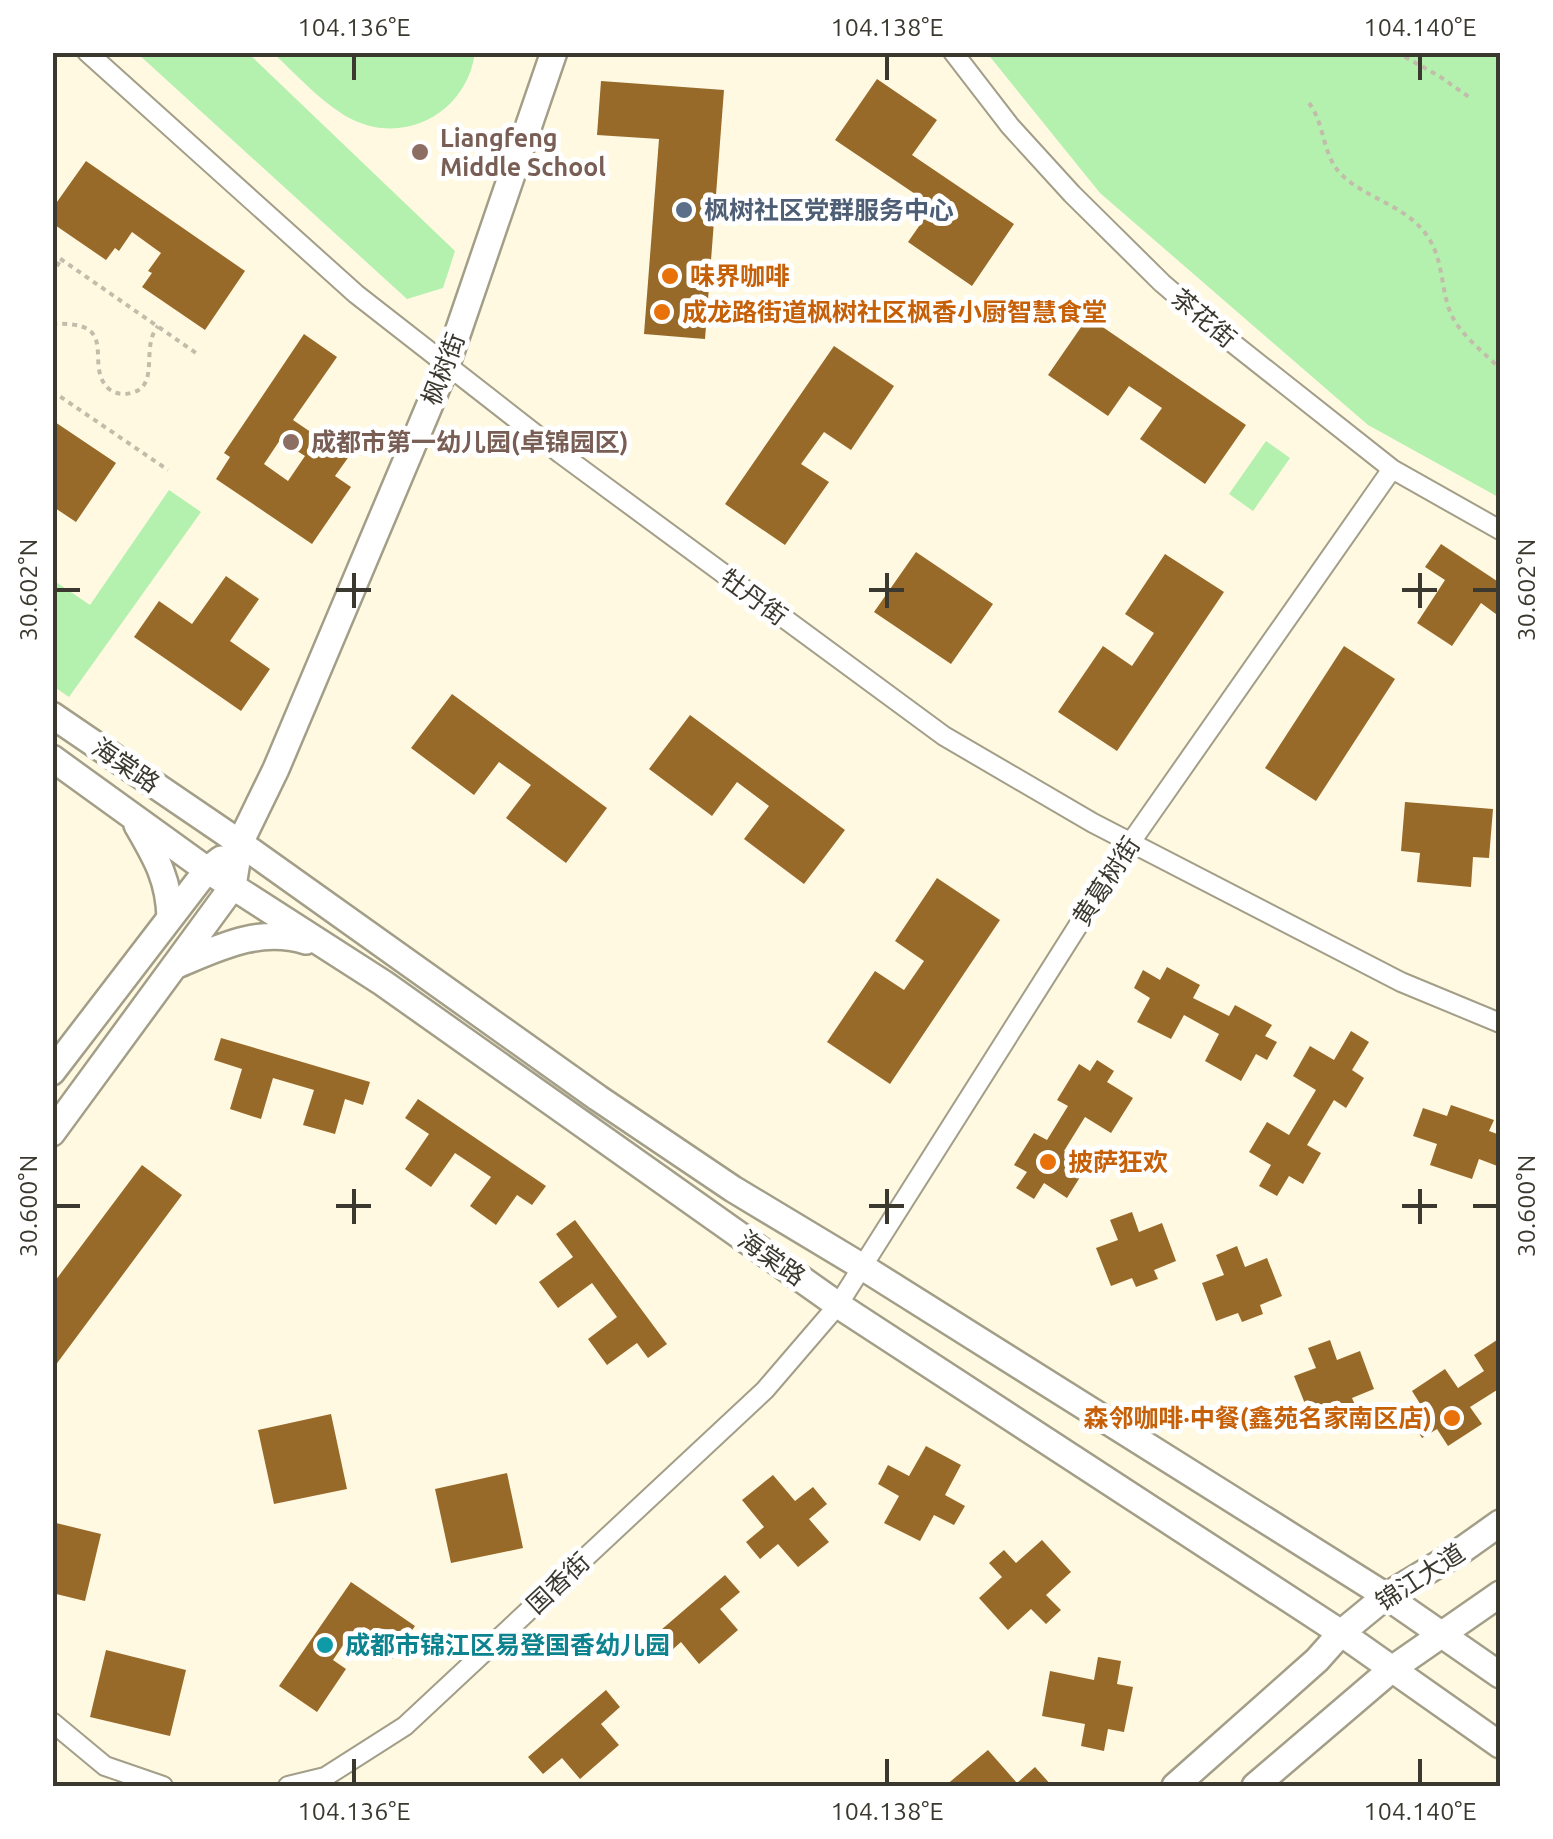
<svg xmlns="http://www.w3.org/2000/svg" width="1553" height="1839" viewBox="0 0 1553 1839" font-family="Ubuntu,'Noto Sans SC',sans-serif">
  <rect width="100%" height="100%" fill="#fff9e2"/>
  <!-- green -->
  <path fill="#b4f0ae" d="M137,53H248L455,251L443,288L407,299Z
    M273,53L475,52V53C466,115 400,149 344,115C318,99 295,73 273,53Z
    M987,53H1500V498L1368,425L1100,193Z
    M1266,441L1290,458L1253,511L1229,494Z
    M169,490L201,512L69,697L53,686V580L90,605Z"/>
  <!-- building -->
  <path fill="#986a2a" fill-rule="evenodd" d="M877,79L937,120L912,155L1014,224L972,286L908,242L933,206L835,140Z
    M601,81L724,90L705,339L644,334L659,139L597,135Z
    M86,161L245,271L205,330L142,287L152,273L148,271L161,253L132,232L119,251L115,248L106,260L52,223V209Z
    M1088,317L1246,425L1205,484L1140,439L1162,408L1129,386L1108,416L1048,375Z
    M304,334L337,357L293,420L318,437L325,427L355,448L335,476L351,487L312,544L216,479L230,457L224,453ZM280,440L305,456L288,481L264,464Z
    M834,346L894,386L851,450L824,432L801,464L829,482L785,545L725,504Z
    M52,420L116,463L76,522L52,506Z
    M1441,544L1500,583V617L1481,603L1452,646L1417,623L1445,580L1425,567Z
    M916,552L993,604L951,664L874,612Z
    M1165,554L1224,592L1117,751L1058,712L1103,646L1132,666L1154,633L1125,614Z
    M226,576L259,599L230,641L270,669L241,711L134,637L159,601L192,624Z
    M1344,646L1395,679L1316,801L1265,768Z
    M452,694L607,808L566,863L506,818L531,785L499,762L474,795L411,748Z
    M690,715L845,830L804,884L744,839L769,806L737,782L712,816L649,769Z
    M1405,802L1493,809L1489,858L1473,857L1471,887L1417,882L1420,853L1401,851Z
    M937,878L1000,920L890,1084L827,1042L875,971L904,990L924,961L895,941Z
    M1167,967L1200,985L1193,998L1229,1016L1235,1005L1272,1025L1265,1036L1277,1042L1267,1060L1256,1054L1241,1081L1205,1061L1219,1034L1184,1015L1171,1039L1137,1022L1150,998L1134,988L1143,970L1160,980Z
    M1351,1031L1369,1042L1352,1070L1364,1078L1346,1108L1334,1100L1307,1145L1321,1153L1303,1184L1289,1176L1277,1196L1259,1186L1271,1165L1249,1152L1267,1122L1289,1135L1316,1090L1293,1076L1310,1046L1334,1060Z
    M221,1038L370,1082L363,1105L345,1099L335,1134L303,1125L314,1090L273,1078L261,1119L230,1109L242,1069L214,1060Z
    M1097,1060L1114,1071L1107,1082L1133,1098L1111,1133L1085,1117L1064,1151L1087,1166L1067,1198L1044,1183L1034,1199L1016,1188L1027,1172L1014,1165L1034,1133L1047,1140L1068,1106L1057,1100L1079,1064L1090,1071Z
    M418,1099L546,1186L532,1205L517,1195L496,1225L470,1206L491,1177L455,1153L431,1187L405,1169L429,1134L405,1118Z
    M1451,1105L1494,1120L1489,1131L1500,1135V1167L1479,1159L1472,1179L1430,1165L1437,1144L1413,1136L1423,1108L1447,1116Z
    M142,1165L182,1195L52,1370V1285Z
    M1132,1212L1139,1232L1162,1223L1176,1261L1154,1270L1158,1279L1136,1287L1132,1278L1111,1286L1096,1248L1118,1240L1110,1220Z
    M575,1220L667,1344L648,1358L637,1343L607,1365L588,1339L617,1317L592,1283L558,1308L539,1282L573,1257L556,1234Z
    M1237,1246L1245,1267L1267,1258L1282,1296L1260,1305L1263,1314L1242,1322L1238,1313L1216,1321L1202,1283L1224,1275L1216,1255Z
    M1500,1338V1396L1497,1390L1470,1407L1482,1424L1448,1446L1437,1429L1422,1438L1410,1419L1424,1410L1412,1391L1445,1369L1458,1388L1484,1371L1474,1355Z
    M1330,1340L1337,1360L1360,1351L1374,1389L1352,1398L1356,1407L1334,1415L1330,1406L1309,1414L1294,1376L1316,1368L1308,1348Z
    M331,1414L347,1489L274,1504L258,1430Z
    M926,1446L961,1465L945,1495L965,1506L954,1525L934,1515L920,1541L884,1523L899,1496L878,1484L888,1465L909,1476Z
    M507,1473L523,1548L451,1563L435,1489Z
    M773,1475L795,1501L813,1487L827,1504L809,1519L829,1542L798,1567L778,1544L760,1559L746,1542L764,1527L742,1500Z
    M52,1522L101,1534L85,1601L52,1593Z
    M1042,1540L1071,1572L1046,1595L1061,1610L1046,1624L1031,1609L1008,1630L979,1598L1002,1577L989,1563L1004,1550L1016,1563Z
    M725,1575L740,1592L720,1609L738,1630L699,1664L681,1642L662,1659L647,1642Z
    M351,1582L415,1626L392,1659L352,1632L333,1660L346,1669L317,1712L279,1686Z
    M106,1650L186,1670L170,1736L90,1717Z
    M1098,1657L1121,1661L1117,1684L1133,1687L1124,1732L1108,1729L1104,1751L1081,1746L1085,1724L1042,1716L1050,1671L1094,1680Z
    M606,1690L620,1707L601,1724L619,1745L580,1779L562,1758L543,1774L528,1757Z
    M988,1750L1017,1783L1035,1767L1052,1786H945Z"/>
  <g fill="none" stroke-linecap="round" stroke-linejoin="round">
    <defs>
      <path id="street" d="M87,52L356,294L561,454L944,736L1093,823L1401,982L1500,1023
        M953,52L1010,126L1072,194L1162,283L1225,337L1392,469L1500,530
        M52,1722L105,1766L163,1786
        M288,1786L325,1777L405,1726L765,1390L838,1305L1131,842L1392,469"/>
      <path id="secondary" d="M52,715L240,843L598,1098L733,1189L861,1266L1386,1596L1500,1675
        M52,758L207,870L383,983L838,1305L1341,1633L1500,1745
        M137,825C156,858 169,879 170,918
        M177,965C220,947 259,927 306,941
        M52,1072L207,870L221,859
        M52,1133L233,886L240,843L276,769L447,364L554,52
        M1175,1786L1317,1660L1341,1633L1386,1596L1462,1550L1500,1523
        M1255,1786L1392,1669L1500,1594"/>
    </defs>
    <!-- street casing -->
    <use href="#street" stroke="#a39e88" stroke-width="22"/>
    <!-- secondary casing -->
    <use href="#secondary" stroke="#a39e88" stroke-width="30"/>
    <!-- path -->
    <path stroke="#c2bdaa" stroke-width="4" stroke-dasharray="5 5" stroke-linecap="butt" d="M1085,52L1086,53
      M1396,52L1439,76L1469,97
      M1309,103C1325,124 1322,154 1340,173C1363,198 1407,205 1428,237C1445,263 1440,293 1453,318C1463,337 1486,354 1500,369
      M52,253L196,353
      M52,275L61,259
      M52,324C124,320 82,365 109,389C115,394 123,395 131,393C161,386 140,347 158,326
      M52,391L168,470"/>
    <!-- street -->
    <use href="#street" stroke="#fff" stroke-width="18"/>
    <!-- secondary -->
    <use href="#secondary" stroke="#fff" stroke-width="25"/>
  </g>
  <!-- ticks -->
  <path fill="none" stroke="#3b392f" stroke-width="4" d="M354,55V80M887,55V80M1420,55V80M354,573V608M887,573V608M1420,573V608M55,590H80M336,590H371M869,590H904M1402,590H1437M1473,590H1498M354,1189V1224M887,1189V1224M1420,1189V1224M55,1206H80M336,1206H371M869,1206H904M1402,1206H1437M1473,1206H1498M354,1759V1784M887,1759V1784M1420,1759V1784"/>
  <!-- markers -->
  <g fill="#8d6e63" stroke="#fff" stroke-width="4">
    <circle cx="420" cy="152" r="10"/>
    <circle cx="291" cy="442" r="10"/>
  </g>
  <circle fill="#5c6f8a" stroke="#fff" stroke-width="4" cx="684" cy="210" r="10"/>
  <g fill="#e8710a" stroke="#fff" stroke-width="4">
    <circle cx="670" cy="276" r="10"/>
    <circle cx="662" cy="312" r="10"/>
    <circle cx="1048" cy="1162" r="10"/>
    <circle cx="1452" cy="1418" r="10"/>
  </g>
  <circle fill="#0f9aa8" stroke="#fff" stroke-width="4" cx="325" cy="1645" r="10"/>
  <g text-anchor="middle" stroke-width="10" stroke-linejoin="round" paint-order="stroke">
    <!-- education labels -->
    <g font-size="25" font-weight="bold" fill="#785e54" stroke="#fff" text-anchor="start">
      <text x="440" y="147">Liangfeng<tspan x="440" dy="29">Middle School</tspan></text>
      <text x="311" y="451">成都市第一幼儿园(卓锦园区)</text>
    </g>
    <!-- service labels -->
    <g font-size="25" font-weight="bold" fill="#4e5e75" stroke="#fff" text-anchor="start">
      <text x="704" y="219">枫树社区党群服务中心</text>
    </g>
    <!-- food labels -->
    <g font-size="25" font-weight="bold" fill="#c56008" stroke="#fff" text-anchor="start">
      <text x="690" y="285">味界咖啡</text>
      <text x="682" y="321">成龙路街道枫树社区枫香小厨智慧食堂</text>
      <text x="1068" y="1171">披萨狂欢</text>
      <text x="1432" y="1427" text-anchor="end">森邻咖啡·中餐(鑫苑名家南区店)</text>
    </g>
    <!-- street labels -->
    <g font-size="25" fill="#3b392f" stroke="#fff">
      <text transform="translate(1204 318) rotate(40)" y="9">茶花街</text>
      <text transform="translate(443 369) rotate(-69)" y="9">枫树街</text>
      <text transform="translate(754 597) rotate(36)" y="9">牡丹街</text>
      <text transform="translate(126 765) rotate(34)" y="9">海棠路</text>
      <text transform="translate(1106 881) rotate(-57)" y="9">黄葛树街</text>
      <text transform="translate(772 1258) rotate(35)" y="9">海棠路</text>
      <text transform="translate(1420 1577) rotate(-33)" y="9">锦江大道</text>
      <text transform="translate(558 1583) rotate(-43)" y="9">国香街</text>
    </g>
    <!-- culture labels -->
    <g font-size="25" font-weight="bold" fill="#0d838f" stroke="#fff" text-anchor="start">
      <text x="345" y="1654">成都市锦江区易登国香幼儿园</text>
    </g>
  </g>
  <!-- border -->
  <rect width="1553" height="1839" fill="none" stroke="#ffffff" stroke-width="110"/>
  <rect x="55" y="55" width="1443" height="1729" fill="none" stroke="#3b392f" stroke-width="4"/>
  <g font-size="25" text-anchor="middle" fill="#3b392f">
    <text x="354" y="36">104.136°E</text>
    <text x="887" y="36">104.138°E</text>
    <text x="1420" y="36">104.140°E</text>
    <text transform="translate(28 590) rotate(-90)" y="9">30.602°N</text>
    <text transform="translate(1526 590) rotate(-90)" y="9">30.602°N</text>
    <text transform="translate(28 1206) rotate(-90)" y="9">30.600°N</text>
    <text transform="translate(1526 1206) rotate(-90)" y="9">30.600°N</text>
    <text x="354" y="1820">104.136°E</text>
    <text x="887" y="1820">104.138°E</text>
    <text x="1420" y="1820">104.140°E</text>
  </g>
</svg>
